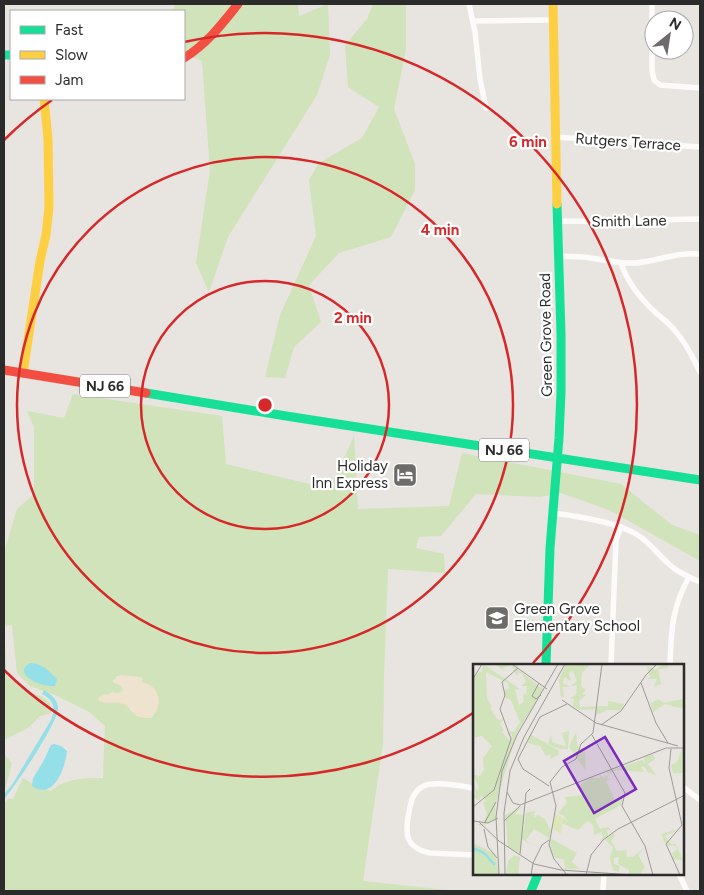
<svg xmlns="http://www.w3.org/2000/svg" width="704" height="895" viewBox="0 0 704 895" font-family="Figtree,sans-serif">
  <rect width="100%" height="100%" fill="#e8e4e0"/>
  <!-- green -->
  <path fill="#d0e3ba" d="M175,4H298L299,16L328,4L330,55L317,95L228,237L209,292L196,263L210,170L202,61L184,54V11H173Z
    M373,4H406V49L394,109L415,164V190L391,237L339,253L309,285L321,322L294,347L285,378L265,377L280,315L316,236L309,180L319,163L362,138L379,107L348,87L345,45L367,19Z
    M73,394L222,416L226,464L330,489L354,436L358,509L449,506L462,453L621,484L672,525L700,535V561L609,510L561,493L540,497L476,494L441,536L419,537L416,548L444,554L445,573L388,569L384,675L383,744L363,881L457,891H4V804L8,799H13L23,778L34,785L51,791C66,778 84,778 103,778L105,726L89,712L55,695L30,686L17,673L12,625L4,626V552L17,509L34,494V427L27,411L64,418Z
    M4,641L5,642L7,676L25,691L43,697L50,703L51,713L40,716L28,728L4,740Z
    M4,750L5,755L12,763L6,787L4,790Z"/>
  <!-- sand -->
  <path fill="#ede3cf" d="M122,675L140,677L142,678V682C159,685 165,705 151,718C145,718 136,718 132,712C128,708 128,705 123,704C114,701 105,706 98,700L99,697L104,694L107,695L112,692L118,693L122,691L123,689L121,686L113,682V680L115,679L117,676Z"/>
  <!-- water -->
  <path fill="#95dfe8" d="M30,663C42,663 49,671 57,679L55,686C44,688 10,674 30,663Z
    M44,690C51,695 57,698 58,708C59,721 14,788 4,799V794L12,785L51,720C56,708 54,700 42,694Z
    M54,744L61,746L67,751C65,768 54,801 32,786L33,778L43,762L51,745Z"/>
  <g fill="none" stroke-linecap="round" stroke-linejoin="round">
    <!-- street -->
    <path stroke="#fcfbfa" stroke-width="5.5" d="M469,4L475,32L480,79L486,108
      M652,4V70L654,80L660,85L700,88
      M473,21L553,20
      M555,137L700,147
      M558,221L627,222L646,220L700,219
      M559,256C569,257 580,256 590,258C605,260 620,264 636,263C658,261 676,252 700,254
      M621,263C627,282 642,300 656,313C663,319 671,325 676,332C687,344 693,358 700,372
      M553,513C576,516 616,522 636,534C650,542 658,555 670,565C678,573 690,577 700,582
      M611,665L616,540L621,527
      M670,665C671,631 672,607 689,577
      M683,787L700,800
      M474,788C460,786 436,781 424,786C413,791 411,801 409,812C405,833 404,847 430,853L474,855
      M679,874L687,891
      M603,891L604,874"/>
    <!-- fast -->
    <path stroke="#16e098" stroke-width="9" d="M4,55H11
      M146,393L286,416L700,480
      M546,665L550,548L559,438L561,392V334L557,204
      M531,891L538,874"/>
    <!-- slow -->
    <path stroke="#ffcf43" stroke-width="9" d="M553,4L557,204
      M23,373L40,261L46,235L49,207L48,139L44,99"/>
    <!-- jam -->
    <path stroke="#f24e42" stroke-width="9" d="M184,58C207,44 222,24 238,4
      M4,370L146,393"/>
  </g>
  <!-- distance rings -->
  <g fill="none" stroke="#d62828" stroke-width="2.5">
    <circle cx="265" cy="405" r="124"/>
    <circle cx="265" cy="405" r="248"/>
    <path d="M473 713A372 372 0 0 1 4 670M4 140A372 372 0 0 1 52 100M184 42A372 372 0 0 1 533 663"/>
  </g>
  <!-- icons -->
  <defs>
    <symbol id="hotel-square" viewBox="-11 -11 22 22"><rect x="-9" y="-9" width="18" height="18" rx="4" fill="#6d6c6a" stroke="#fff"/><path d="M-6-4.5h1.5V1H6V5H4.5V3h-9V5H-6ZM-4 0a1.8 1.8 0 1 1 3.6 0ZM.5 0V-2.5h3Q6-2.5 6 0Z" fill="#fff"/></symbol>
    <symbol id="school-square" viewBox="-11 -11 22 22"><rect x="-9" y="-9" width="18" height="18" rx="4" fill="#6d6c6a" stroke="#fff"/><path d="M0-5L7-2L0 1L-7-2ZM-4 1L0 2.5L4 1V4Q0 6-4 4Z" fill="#fff"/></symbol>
  </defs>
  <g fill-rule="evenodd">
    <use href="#hotel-square" x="391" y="461" width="28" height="28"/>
    <use href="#school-square" x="483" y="604" width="28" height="28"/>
  </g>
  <g text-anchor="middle" stroke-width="4.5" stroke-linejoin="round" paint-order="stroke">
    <!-- shield labels -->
    <g fill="#fff" stroke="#6b6b6b" stroke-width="1">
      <rect x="80" y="374.5" width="50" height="23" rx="4"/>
      <rect x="479" y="438.5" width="50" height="23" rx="4"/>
    </g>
    <g font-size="14" font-weight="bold" fill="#2b2b2b">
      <text x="105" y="391">NJ 66</text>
      <text x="504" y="455">NJ 66</text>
    </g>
    <!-- street labels -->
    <g font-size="15" fill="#2b2b2b" stroke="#fff">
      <text transform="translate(628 142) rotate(4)" y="5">Rutgers Terrace</text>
      <text transform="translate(629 221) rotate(-1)" y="5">Smith Lane</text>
      <text transform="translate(546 335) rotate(-91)" y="5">Green Grove Road</text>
    </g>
    <!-- poi labels -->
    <g font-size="15" fill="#2b2b2b" stroke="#fff" text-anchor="end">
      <text x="388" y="471">Holiday<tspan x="388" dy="17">Inn Express</tspan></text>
      <text x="514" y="614" text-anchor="start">Green Grove<tspan x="514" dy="17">Elementary School</tspan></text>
    </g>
  </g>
  <!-- overview -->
  <g transform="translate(473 664)">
    <rect width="211" height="211" fill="#e8e4e0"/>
    <path d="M10,0L47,25L42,26L46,41L51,38L50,29L55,31L53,29L54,22H48L53,18L50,11L46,8L44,12L38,1L28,5L23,0H38L70,25L43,71L22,142L23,155L8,162L3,160H10L14,150L10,139L13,136L8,132L6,137L0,132L3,130L0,120L4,127L6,123L0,111L7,112L11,105L10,94L19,82L9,72L0,74V16L5,8H9ZM13,8L35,19L36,24L31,27V33L38,36L47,58L41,68L37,67L34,71L39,70L37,77L29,68L31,66L27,60L31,55L25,56L17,44L19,43L14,34ZM93,0H117L109,9L108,22L113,26L109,30L113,31L106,37L107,43L135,42V37L151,40L148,46H134L123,51V45L108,46L100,42L101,35L97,34L103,31L104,22H98L104,17L100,7L96,9L98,17L91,13L90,19L97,23H90L91,33H88L86,16ZM189,0H193L196,4L185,5L188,20L181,23L184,15H174L177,13L174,2L183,6ZM209,31L211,45L192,40L180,48L178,39L185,35L191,39L209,35ZM96,67L95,85H87L75,80L78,70L79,78L93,83L89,69ZM103,68L104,81L112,89L113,107L96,83ZM57,70L86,87L85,91L77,95L78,90L73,92L67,82L55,79ZM209,85L211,86V119L210,109H200L198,101L204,98ZM180,90L182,95L175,100L183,111L175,108L171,102L168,103L171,108L144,106L136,110L134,114L137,115L133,117L142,136L150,133L148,141L122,155L127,165L135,163L138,166H134L135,172L127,177L130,173L128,168L121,171L120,161L115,157L105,166L88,159L90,154L95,158L91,152L85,149L94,139L92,133L110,131L107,121L118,114H127V110L130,114L135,111L134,108L169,96L172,99L171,93ZM50,142L42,150L51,151L47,189L35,183L32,151ZM62,147L61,154L65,151L72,155L78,167L76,174L61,165L53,176L58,181L49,175L53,149ZM200,166L204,167L192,172L199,181L202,179L210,196L199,195L200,190H197L204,186L203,182H197L191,178L189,170ZM140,169L142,172L138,177L144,187L153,186L154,193H160L172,183L165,191L172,203L167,211L156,210V206L145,200L146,193L141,194V200L147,202L146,208L140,206L137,194L140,183L132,176ZM77,174L104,189L99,198L107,205H92L91,195L83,194L78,189ZM0,179L22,190L26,211H0ZM41,191L47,193L45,211H33L35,197Z" fill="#d0e3ba" fill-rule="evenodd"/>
    <path d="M82,149L90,154L88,170L79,164Z" fill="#dbe7b8"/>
    <path fill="none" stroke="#95dfe8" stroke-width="2.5" d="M0,184L11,189L22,201"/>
    <path fill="none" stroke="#9c9a98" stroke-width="1" d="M39,0L74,25M0,15L9,0M66,19L59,32L63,35L68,31M168,19L183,59L195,79M89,36L123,59L205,82M128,61L148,47L173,11L184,0M119,71L152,129L149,142L172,182L180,211M198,85L196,104L209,161L193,180L207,211M76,122L50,105L45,95L67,53L94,40M34,128L40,139L47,141L193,84H212M0,143L21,126L38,75L27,45L32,31L29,18L45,4M0,157L15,159L25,154M31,157L47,142M6,158L26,177L61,200L88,206L160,211M12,158L23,138M11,165L15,183L24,194M47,190L53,129L57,125M26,211L23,153L29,107L44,71L85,0M32,211L31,149L37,107L51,73L92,0M58,211L60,199L69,181L76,176M94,211L81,195L76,181L83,142L77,118L89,103L103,95L108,80L120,69L129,0M113,211L118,191L130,176L145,165L212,131"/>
    <path fill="#7b2cbf" fill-opacity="0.15" stroke="#7b2cbf" stroke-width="2.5" d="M132,73L163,125L121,149L91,97Z"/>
    <rect width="211" height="211" fill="none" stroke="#2b2b2b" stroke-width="2.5"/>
  </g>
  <circle cx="265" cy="405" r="8" fill="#d62828" stroke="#fff" stroke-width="2.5"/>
  <g font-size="15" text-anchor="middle" font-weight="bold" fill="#d62828" stroke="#fff" stroke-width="4.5" stroke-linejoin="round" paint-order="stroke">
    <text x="528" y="147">6 min</text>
    <text x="440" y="235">4 min</text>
    <text x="353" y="323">2 min</text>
  </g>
  <!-- border -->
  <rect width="704" height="895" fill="none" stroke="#2b2b2b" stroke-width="10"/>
  <!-- legend -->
  <rect x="10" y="10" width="175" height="90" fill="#ffffff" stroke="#aaaaaa"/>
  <rect x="20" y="26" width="25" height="8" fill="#16e098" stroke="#aaaaaa"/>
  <text x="55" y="35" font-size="15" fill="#2b2b2b">Fast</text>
  <rect x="20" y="51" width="25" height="8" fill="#ffcf43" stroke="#aaaaaa"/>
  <text x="55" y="60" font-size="15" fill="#2b2b2b">Slow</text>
  <rect x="20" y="76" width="25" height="8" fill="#f24e42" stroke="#aaaaaa"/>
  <text x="55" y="85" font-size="15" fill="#2b2b2b">Jam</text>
  <!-- north arrow -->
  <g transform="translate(669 35) rotate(30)"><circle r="24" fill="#ffffff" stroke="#aaaaaa"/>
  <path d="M0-4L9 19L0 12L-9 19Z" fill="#6d6c6a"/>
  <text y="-8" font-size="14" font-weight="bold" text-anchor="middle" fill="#2b2b2b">N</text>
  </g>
</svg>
